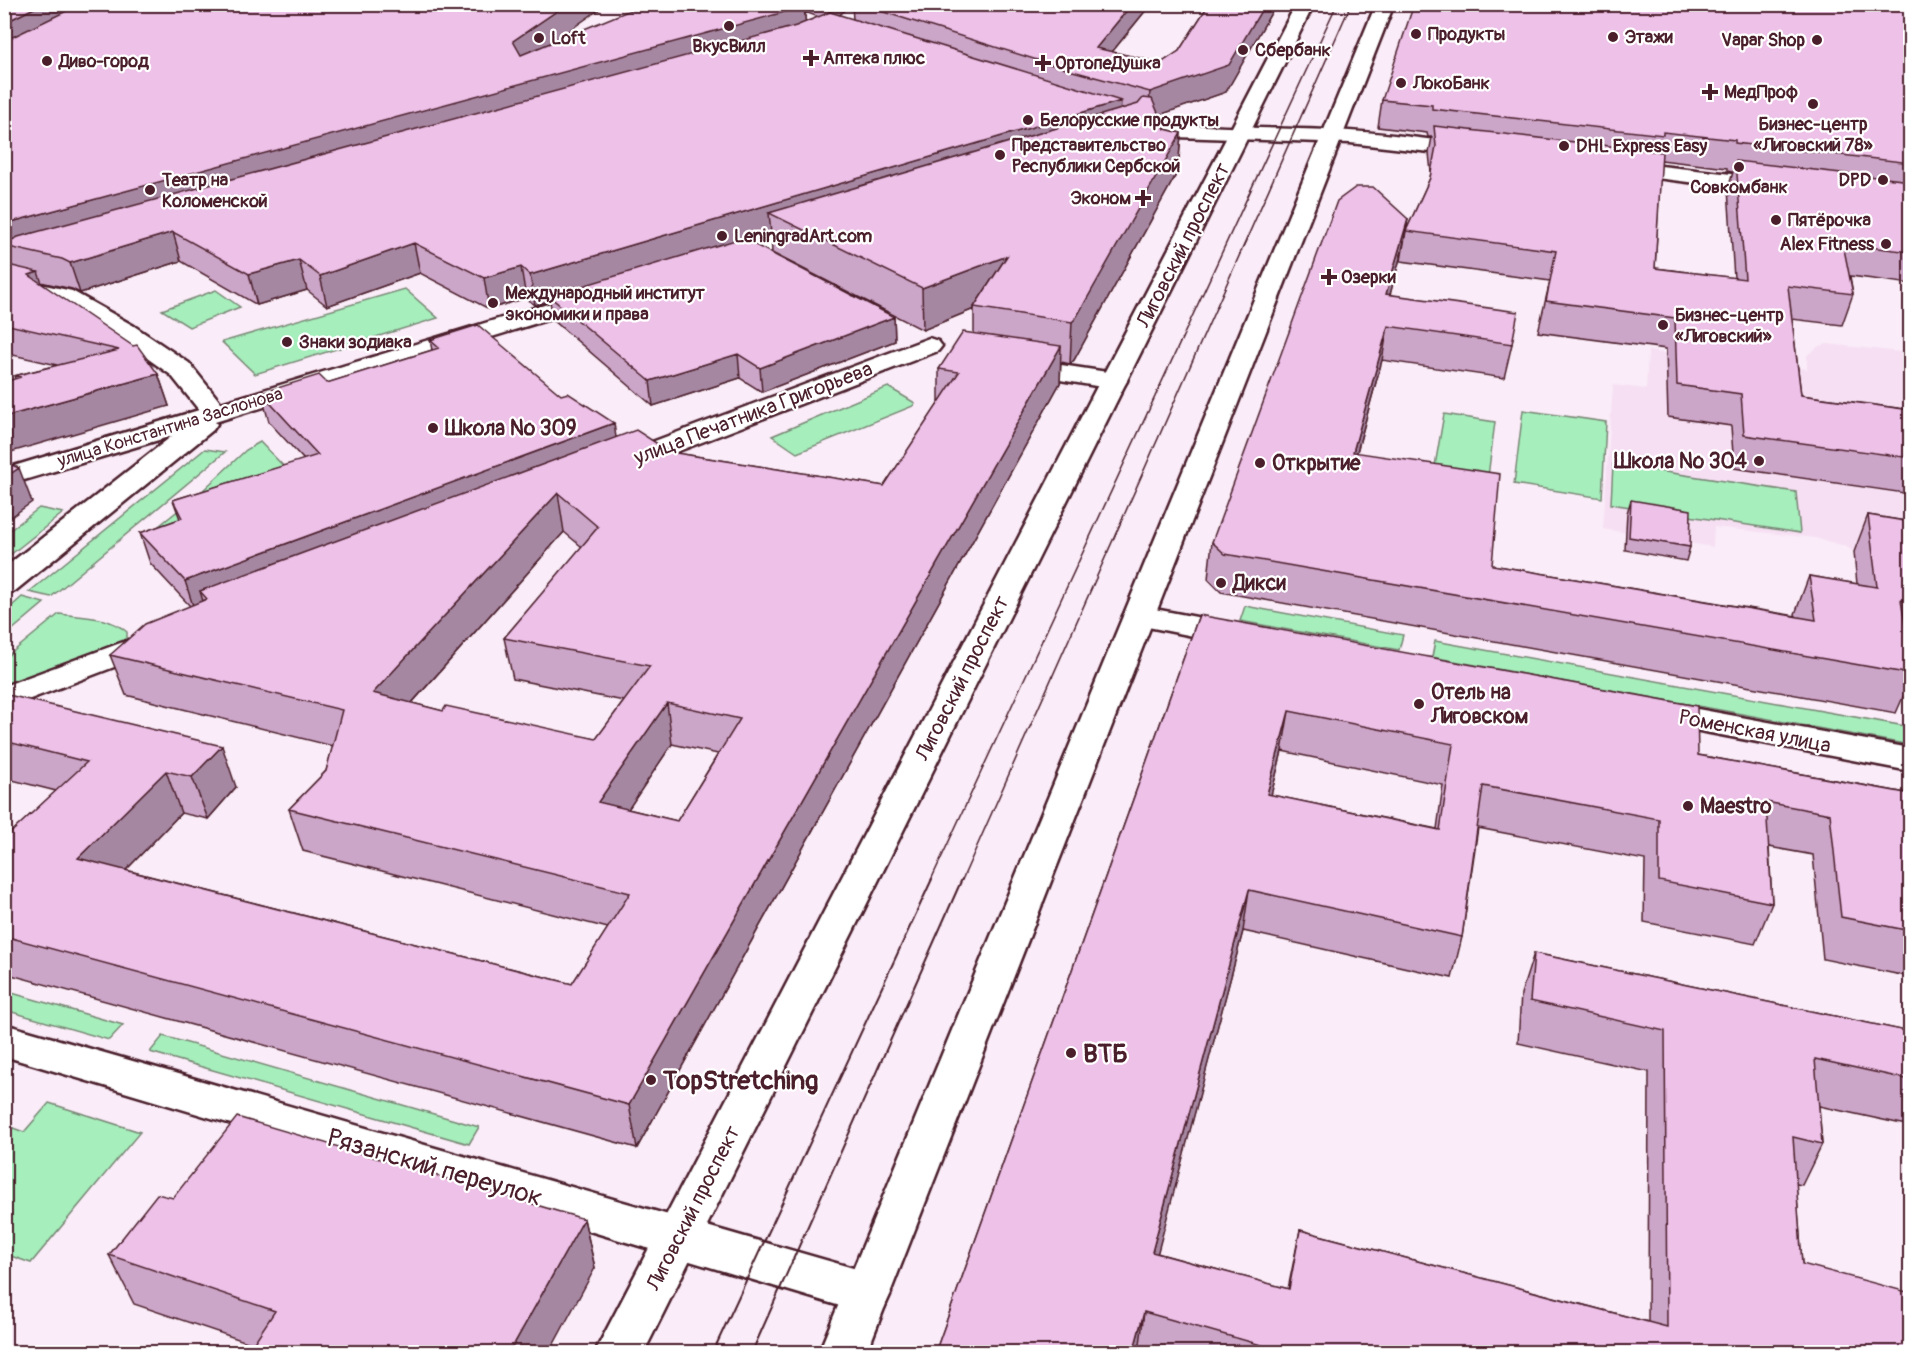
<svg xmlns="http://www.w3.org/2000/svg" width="1915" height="1357" viewBox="0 0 1915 1357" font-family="Pangolin,sans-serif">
  <rect width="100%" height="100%" fill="#faecf8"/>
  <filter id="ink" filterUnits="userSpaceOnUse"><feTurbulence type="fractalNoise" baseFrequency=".0167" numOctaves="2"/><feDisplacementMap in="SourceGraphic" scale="12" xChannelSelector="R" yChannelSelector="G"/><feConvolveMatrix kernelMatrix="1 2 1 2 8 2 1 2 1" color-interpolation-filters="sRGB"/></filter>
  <g filter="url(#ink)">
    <!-- built -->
    <path fill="#f6dff3" d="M1828,344L1910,353V561L1854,552L1845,546L1815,538L1714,527L1713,547L1603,529L1613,385L1646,389L1648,351L1708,359L1723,357L1807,369V355L1819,346Z"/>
    <!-- green -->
    <path fill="#a6eebc" stroke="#788674" stroke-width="1.5" d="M405,289L438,318L255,374L222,342Z
      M216,290L240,307L189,327L162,310Z
      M888,387L915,403L913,406L797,453L772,436Z
      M1523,410L1606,422L1602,498L1514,484Z
      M1444,414L1495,422L1486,492L1432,483Z
      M260,442L299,482L155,529L200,493L246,450Z
      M205,449L225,452L51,597L29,592Z
      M1613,464L1796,492L1800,533L1611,504Z
      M39,508L63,513L5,559V534Z
      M22,597L44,603L5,636V612Z
      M1245,606L1403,635L1399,650L1240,621Z
      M59,614C82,617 109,616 127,632V640L5,686V658Z
      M1435,641L1910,727V745L1432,657Z
      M4,991H5L123,1025L109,1040L5,1010Z
      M163,1036L479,1127L469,1144L150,1052Z
      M49,1103L140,1132L31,1263L5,1254V1125L24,1132Z"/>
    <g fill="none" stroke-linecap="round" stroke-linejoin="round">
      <defs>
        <path id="minor" d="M814,224L822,226L825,231L822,236L717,267L709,265L705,260L709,255Z
          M4,276L72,291L134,326L189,363L221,403L584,293L593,291L602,293L605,298L602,303L215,422L217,424L213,430L15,591L4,593V568L172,436L4,486V469L199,410L171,375L116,336L55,302L4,290Z
          M929,338L938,341L942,346L938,351L632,469L622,471L612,469L608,463L612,457Z
          M1015,358L1114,373L1123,375L1127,381L1123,387L1114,389L1006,371L1002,366L1006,361Z
          M153,631L164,634L169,641L164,648L4,709V686Z
          M4,1024L867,1272L884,1278L891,1293L884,1308L867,1314L4,1056Z"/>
        <path id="tertiary" d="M1125,116C1194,130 1262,127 1332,130C1379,132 1427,139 1474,145L1481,147L1484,151L1481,155L1474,157L1350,143L1176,137L1118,126L1115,122L1118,118Z
          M1617,161L1775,179L1783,181L1786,186L1783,191L1775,193L1609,172L1606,167L1609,162Z
          M1139,606L1238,625L1249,628L1254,635L1249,642L1238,645L1128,623L1123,616L1128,609Z
          M1654,701L1910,748V771L1642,720L1637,712L1642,704Z"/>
        <path id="primary" d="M1296,4H1314L644,1352H595Z
          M1376,4H1394L867,1352H819Z"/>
      </defs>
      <!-- minor casing -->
      <use href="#minor" stroke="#4a1f2b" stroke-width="5"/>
      <!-- tertiary casing -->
      <use href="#tertiary" stroke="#4a1f2b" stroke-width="5"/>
      <!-- primary casing -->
      <use href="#primary" stroke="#4a1f2b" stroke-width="5"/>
      <!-- minor -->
      <use href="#minor" fill="#fff" fill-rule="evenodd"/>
      <!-- tertiary -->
      <use href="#tertiary" fill="#fff" fill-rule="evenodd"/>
      <!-- primary -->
      <use href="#primary" fill="#fff" fill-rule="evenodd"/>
      <!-- tram-far1 -->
      <path stroke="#4a1f2b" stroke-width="1.5" d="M931,880L1337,4
        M962,880L1351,4"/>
      <!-- tram -->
      <path stroke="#4a1f2b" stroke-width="2" d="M713,1352L932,879
        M752,1352L962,879"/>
    </g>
    <!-- wall -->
    <path fill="#cca6c8" stroke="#4a1f2b" stroke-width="1.5" fill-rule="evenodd" d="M4,4L552,42L772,4H850L839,15L853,20L852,4H1151L1112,52L1161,63L1179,51L1209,4H1276L1226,92L1159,115L1165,129L1181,133L1178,171L1074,360L1070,364L1061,362L1060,383L637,1148L4,973V839L56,791L4,778V694L236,787L208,819L181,813L126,870L572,984L608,928L303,851L289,809L326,771L333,746L126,695L110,655L190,606L150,563L140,533L180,519L173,500L304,460L269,422L261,393L327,383L432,350L430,340L561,395L616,437L670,452L884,486L939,403V369L974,333V309L923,330L772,253L771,234L747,241L894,317L895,341L762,392L740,378L653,406L553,320L550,301L535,305L526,298L489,309L420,273L327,306L307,290L257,305L181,261L80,293L72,289L41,282L42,284L158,374L169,406L15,379L14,376L57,365L4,353V264L8,265L4,257ZM805,12L819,17L805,22ZM564,532L582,547L504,638L513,679L624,701L596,739L443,711L412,703ZM672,744L718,754L677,821L628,809Z
      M1911,4V284L1850,276L1853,294L1842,325L1792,319L1801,395L1911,410V494L1734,468L1731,426L1668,417L1666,349L1538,332L1550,281L1401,261L1406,231L1430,178L1431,172L1429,153L1432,137H1428L1427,133L1378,127L1382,100ZM1661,160L1727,168V171L1733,172L1728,189L1734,278L1655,268Z
      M1408,219L1402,251L1390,294L1512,344L1504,378L1382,360L1357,452L1492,565L1796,616L1795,614L1809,576L1857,584L1854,552L1868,515L1911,522V642L1907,641L1911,661V679L1896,713L1221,592L1208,579L1212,542Z
      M1631,500L1690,547L1686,561L1625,550L1627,513Z
      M1199,615L1698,755L1911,794V977L1823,959L1813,855L1769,847L1772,903L1755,944L1644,922L1645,860L1478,828L1462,937L1452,978L1243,931L1157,1253L1288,1289L1300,1230L1648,1322L1649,1072L1518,1043L1521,994L1534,953L1911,1032V1126L1819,1106L1822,1144L1802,1185L1796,1184L1802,1264L1911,1353H935ZM1282,751L1443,785L1437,829L1271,795Z
      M173,1198L584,1219L595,1268L253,1344L134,1304L109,1255Z"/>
    <!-- shaded-wall -->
    <path fill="#a687a2" stroke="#4a1f2b" stroke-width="1.5" d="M42,4H100L4,53V23Z
      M567,4H607L517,67L513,41Z
      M804,4L806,30L4,246V224Z
      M829,4H850L838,17L830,20Z
      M1132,4H1151L1094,74L1096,48Z
      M1265,4H1276L1226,92L1148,119L1150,92Z
      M1121,101L1119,128L769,213L771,234L553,300L549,296L550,301L535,305L530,275Z
      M1181,133L1178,171L1074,360L1070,364L1072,322Z
      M1408,219L1402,251L1381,327L1386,294Z
      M173,232L181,261L80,293L70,263Z
      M414,243L420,273L327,306L320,276Z
      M1007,256L974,307V309L923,330L922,288Z
      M299,260L307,290L257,305L249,274Z
      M521,267L526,298L489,309L484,278Z
      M38,272L49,303L29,275Z
      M894,317L895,341L762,392L760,368Z
      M1388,326L1382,360L1347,488L1353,452Z
      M1061,346L1060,383L637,1148L629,1105Z
      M738,354L740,378L653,406L650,381Z
      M158,374L169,406L4,454V417Z
      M614,423L618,452L200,591L205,608L195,612L185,581Z
      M19,468L32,502L4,522V478Z
      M558,493L564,532L384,734L373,693Z
      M667,703L672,744L605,844L598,802Z
      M1289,711L1282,751L1261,835L1267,794Z
      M222,746L236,787L208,819L192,777Z
      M166,771L181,813L97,900L78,858Z
      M1249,890L1243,931L1147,1293L1152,1252Z
      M584,1219L595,1268L549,1353H509Z
      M1144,1312L1139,1352L1133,1353Z"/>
    <!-- building -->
    <path fill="#edc1e8" stroke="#4a1f2b" stroke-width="1.5" fill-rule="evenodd" d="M4,4H42L4,23Z
      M81,4H567L513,41L521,55L645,4H804L781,13L4,224V41Z
      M858,4H1132L1096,48L1161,63L1179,51L1209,4H1265L1229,65L1150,92L1069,70Z
      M1414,4H1911V163L1735,143V140L1663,132V135L1432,109V105L1382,100Z
      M830,12L1121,101L530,275L521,267L484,278L414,243L320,276L299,260L249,274L173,232L70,263L62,259L4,246V244L18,237L796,26Z
      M1143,98L1152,99L1165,129L1181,133L1076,318L1072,322L974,307L1007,256L922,288L769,213L1138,104Z
      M1434,126L1662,152L1655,268L1745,279L1736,161L1911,181V252L1843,244L1853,294L1788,286L1801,395L1911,410V458L1744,435L1741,394L1677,385L1675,318L1546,301L1556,251L1406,231L1430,178L1436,146Z
      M1356,187H1373L1408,219L1386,294L1518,312L1512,344L1388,326L1353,452L1500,474L1492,565L1816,620L1809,576L1877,587L1868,515L1911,522V601L1901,600L1911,661V674L1225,554L1212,542L1337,201Z
      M742,238L894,317L760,368L738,354L650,381L549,296Z
      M4,264L38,272L29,275L133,346L137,345L158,374L4,417V382L21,377L14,376L119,350L4,324Z
      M478,325L561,395L568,393L614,423L185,581L140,533L182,518L173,500L318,455L261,393L319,375L327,383L439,348L430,340Z
      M963,332L1061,346L629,1105L4,936V839L87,762L4,741V694L222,746L192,777L166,771L78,858L572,984L630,893L289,809L326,771L342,710L110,655L145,624L207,599L200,591L636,430L670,452L884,486L959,372L939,369ZM558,493L598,527L504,638L650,666L596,739L446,706L443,711L373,693ZM667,703L740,719L677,821L598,802Z
      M4,462L19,468L4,478Z
      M1631,500L1691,510L1690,547L1629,537Z
      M1199,615L1697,706L1698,755L1911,794V931L1841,917L1830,814L1766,802L1772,903L1659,881V819L1483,786L1462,937L1249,890L1152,1252L1289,1289L1300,1230L1667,1327L1665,1031L1530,1001L1534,953L1911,1032V1080L1815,1059L1822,1144L1793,1137L1802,1264L1911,1293V1353H1290L1144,1312L1133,1353H935ZM1289,711L1453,744L1440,830L1267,794Z
      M237,1117L584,1219L509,1353H247L275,1311L109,1255L157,1194L173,1198Z"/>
  </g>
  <!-- markers -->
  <g fill="#4a1f2b" stroke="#fff" stroke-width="2">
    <circle cx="729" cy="26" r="6"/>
    <circle cx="1416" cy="34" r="6"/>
    <circle cx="1613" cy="37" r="6"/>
    <circle cx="539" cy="38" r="6"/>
    <circle cx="1817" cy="40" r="6"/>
    <circle cx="1243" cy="50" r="6"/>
    <path d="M808 49h6v6h6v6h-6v6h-6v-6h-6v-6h6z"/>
    <circle cx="47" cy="61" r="6"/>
    <path d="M1040 54h6v6h6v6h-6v6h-6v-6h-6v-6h6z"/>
    <circle cx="1401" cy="83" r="6"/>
    <path d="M1707 83h6v6h6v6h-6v6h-6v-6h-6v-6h6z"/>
    <circle cx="1813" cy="104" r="6"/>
    <circle cx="1028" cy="120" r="6"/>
    <circle cx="1564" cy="146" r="6"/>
    <circle cx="1000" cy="155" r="6"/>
    <circle cx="1739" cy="167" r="6"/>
    <circle cx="1883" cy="180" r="6"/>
    <circle cx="150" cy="190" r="6"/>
    <path d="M1140 189h6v6h6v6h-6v6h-6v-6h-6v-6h6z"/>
    <circle cx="1776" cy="220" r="6"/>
    <circle cx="722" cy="236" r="6"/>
    <circle cx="1886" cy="244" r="6"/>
    <path d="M1326 268h6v6h6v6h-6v6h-6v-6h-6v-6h6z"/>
    <circle cx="493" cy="303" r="6"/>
    <circle cx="1663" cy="325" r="6"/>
    <circle cx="287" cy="342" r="6"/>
    <circle cx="433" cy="428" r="6"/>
    <circle cx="1759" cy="461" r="6"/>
    <circle cx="1260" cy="463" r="6"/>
    <circle cx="1221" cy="583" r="6"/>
    <circle cx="1419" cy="704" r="6"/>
    <circle cx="1688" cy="806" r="6"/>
    <circle cx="1071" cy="1053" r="6"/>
    <circle cx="651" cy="1080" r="6"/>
  </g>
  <g text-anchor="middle" stroke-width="4.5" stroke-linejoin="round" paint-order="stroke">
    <!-- far-poi labels -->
    <g font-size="18" font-weight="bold" fill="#4a1f2b" stroke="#fff" text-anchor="start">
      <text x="1428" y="40">Продукты</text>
      <text x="1625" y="43">Этажи</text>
      <text x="551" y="44">Loft</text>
      <text x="1805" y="46" text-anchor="end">Vapar Shop</text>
      <text x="729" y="52" text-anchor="middle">ВкусВилл</text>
      <text x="1255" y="56">Сбербанк</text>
      <text x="823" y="64">Аптека плюс</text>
      <text x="59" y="67">Диво-город</text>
      <text x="1055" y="69">ОртопеДушка</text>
      <text x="1413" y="89">ЛокоБанк</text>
      <text x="1724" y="98">МедПроф</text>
      <text x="1040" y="126">Белорусские продукты</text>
      <text x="1813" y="130" text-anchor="middle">Бизнес-центр<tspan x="1813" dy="21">«Лиговский 78»</tspan></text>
      <text x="1012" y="151">Представительство<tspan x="1012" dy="21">Республики Сербской</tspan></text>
      <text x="1576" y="152">DHL Express Easy</text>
      <text x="162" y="186">Театр на<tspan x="162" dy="21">Коломенской</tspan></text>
      <text x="1871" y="186" text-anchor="end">DPD</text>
      <text x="1739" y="193" text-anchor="middle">Совкомбанк</text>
      <text x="1131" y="204" text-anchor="end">Эконом</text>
      <text x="1788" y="226">Пятёрочка</text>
      <text x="734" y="242">LeningradArt.com</text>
      <text x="1874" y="250" text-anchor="end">Alex Fitness</text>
      <text x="1341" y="283">Озерки</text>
      <text x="505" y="299">Международный институт<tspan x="505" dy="21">экономики и права</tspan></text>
      <text x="1675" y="321">Бизнес-центр<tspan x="1675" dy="21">«Лиговский»</tspan></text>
      <text x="299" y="348">Знаки зодиака</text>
    </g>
    <!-- far-street labels -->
    <g font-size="18" fill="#4a1f2b" stroke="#fff">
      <text transform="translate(170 427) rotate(-17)" y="6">улица Константина Заслонова</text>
    </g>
    <!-- street labels -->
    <g font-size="21" fill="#4a1f2b" stroke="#fff">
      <text transform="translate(1183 245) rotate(-63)" y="7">Лиговский проспект</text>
      <text transform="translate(753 413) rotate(-21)" y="7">улица Печатника Григорьева</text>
      <text transform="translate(962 678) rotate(-63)" y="7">Лиговский проспект</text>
      <text transform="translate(1755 731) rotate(11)" y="7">Роменская улица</text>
      <text transform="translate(693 1208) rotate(-63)" y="7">Лиговский проспект</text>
    </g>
    <!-- poi labels -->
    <g font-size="21" font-weight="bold" fill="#4a1f2b" stroke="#fff" text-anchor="start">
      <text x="445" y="435">Школа № 309</text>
      <text x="1747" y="468" text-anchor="end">Школа № 304</text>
      <text x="1272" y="470">Открытие</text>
      <text x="1233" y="590">Дикси</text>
      <text x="1431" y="699">Отель на<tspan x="1431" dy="24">Лиговском</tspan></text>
      <text x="1700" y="813">Maestro</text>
    </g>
    <!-- near-poi labels -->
    <g font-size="26" font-weight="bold" fill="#4a1f2b" stroke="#fff" text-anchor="start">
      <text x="1083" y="1062">ВТБ</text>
      <text x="663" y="1089">TopStretching</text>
    </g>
    <!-- near-street labels -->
    <g font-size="26" fill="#4a1f2b" stroke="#fff">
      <text transform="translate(435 1167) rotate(16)" y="9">Рязанский переулок</text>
    </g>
  </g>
  <!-- margin -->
  <rect width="1915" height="1357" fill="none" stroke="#fff" stroke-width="24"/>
  <rect x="12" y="12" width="1891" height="1333" fill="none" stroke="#4a1f2b" stroke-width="2" filter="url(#ink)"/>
</svg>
